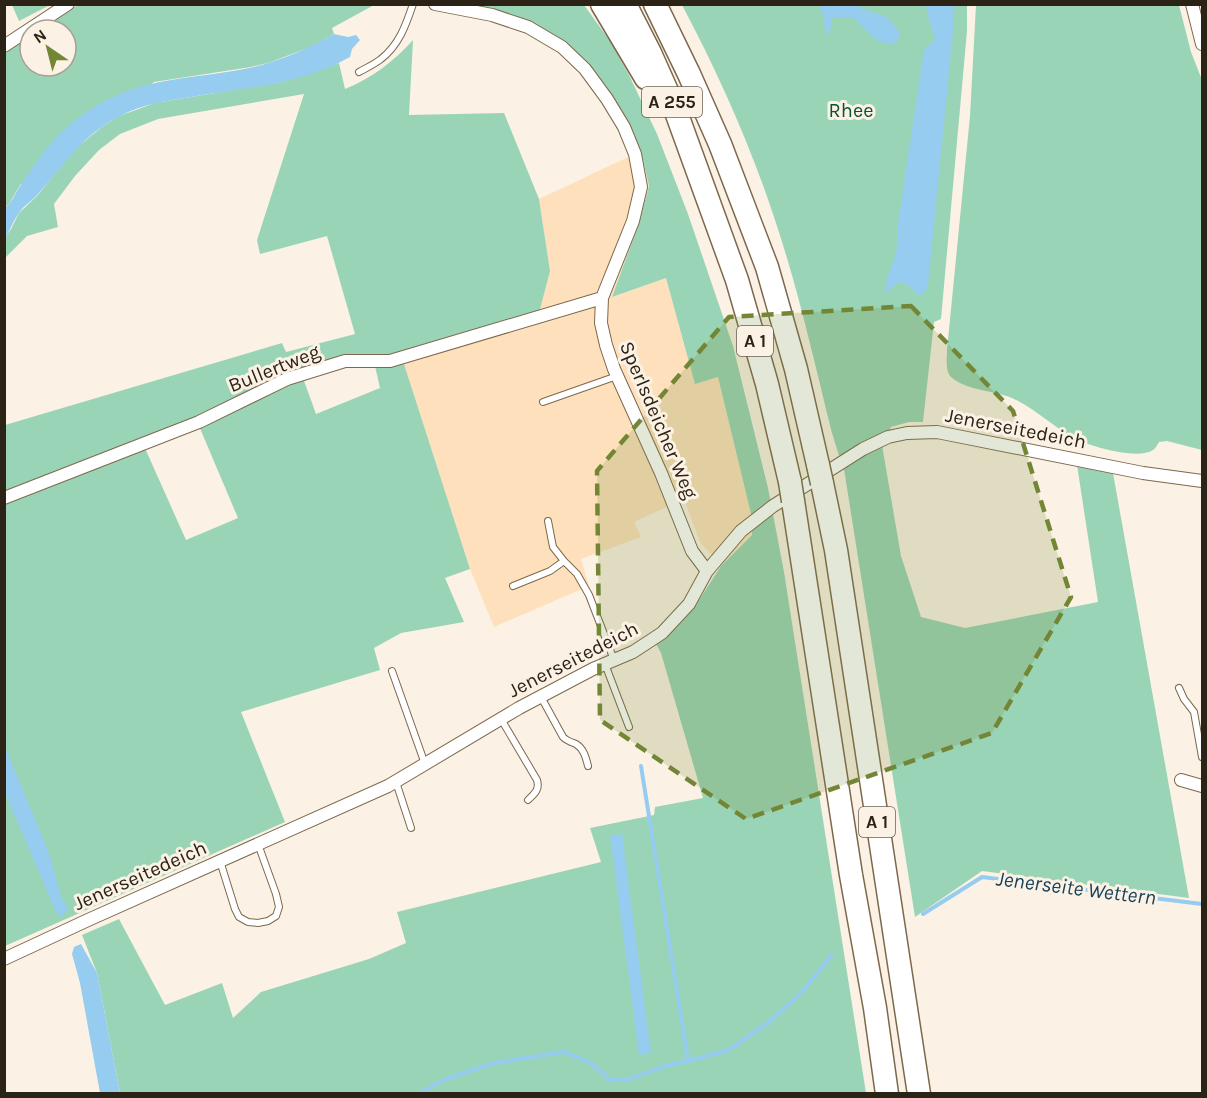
<svg xmlns="http://www.w3.org/2000/svg" width="1207" height="1098" viewBox="0 0 1207 1098" font-family="Karla,sans-serif">
  <rect width="100%" height="100%" fill="#fbf2e5"/>
  <!-- built -->
  <path fill="#fee1bc" d="M641,151L649,186L639,223L612,297L666,278L695,383L718,377L752,518V535L721,566L700,542L684,499L634,522L641,537L581,559L589,586L494,627L470,569L400,353L550,271L539,199Z"/>
  <!-- green -->
  <path fill="#9ad4b6" d="M12,5H50L19,21Z
    M78,5H374L332,28L334,34L313,46L268,63L251,67L154,82L20,185L9,204L5,208V53L30,36V66H66V30H39Z
    M467,5H584L610,41L629,75L657,134L688,214L733,346L768,488L784,572L866,1093H120L97,973L82,935L119,919L165,1005L222,983L233,1018L261,992L369,959L406,943L397,912L601,862L590,828L654,815L655,807L703,798L661,653L656,644L661,642L692,611L721,566L752,535V518L718,377L695,384L666,278L612,297L639,223L649,186L641,151L628,125L567,44L529,20L491,9Z
    M682,5H967V31L941,319L934,322L923,422H909L891,427L890,430L876,436L843,460L841,455L839,456L832,433C814,361 798,288 774,217C750,144 718,73 682,5Z
    M976,5H1179L1191,52L1202,80V450L1167,441L1159,442C1157,445 1156,448 1153,450C1138,460 1093,447 1078,440C1056,430 1035,408 1012,398C993,390 967,391 951,377C945,371 947,358 947,350L970,116Z
    M413,40L409,115L504,113L539,199L550,271L539,313L390,356L345,359L198,419L5,493V425L282,343L286,352L355,334L327,236L260,254L257,240L304,94L158,119L120,134L99,150L75,176L54,204L58,227L27,236L5,258V237L11,229L19,213L37,196L74,150L103,126L119,116L155,103L281,82L339,63L345,89C372,78 393,62 413,40Z
    M403,361L470,569L445,578L464,622L401,633L374,648L380,670L241,712L285,822L5,946L4,502L144,446L186,540L238,518L199,426L303,378L316,414L380,388L375,366Z
    M882,445L901,556L921,617L965,628L1098,602L1077,465L1113,473L1189,898L982,871L915,917L844,469Z"/>
  <!-- water -->
  <path fill="#96ccef" d="M819,5H854L888,18L900,33L898,41L893,44L886,43L876,40L854,18L834,17L831,20V27L826,37L824,19Z
    M926,5H953V31L928,284C927,290 925,293 919,295C913,291 905,279 897,283C893,285 890,291 887,294C883,281 893,265 896,252C899,243 897,232 898,223L924,50L933,42L935,37L929,20Z
    M334,34L348,37L356,35L360,40L352,49L350,57C303,84 244,88 191,97C167,101 142,104 120,116C82,135 65,164 38,194C32,201 23,206 19,213C13,221 11,229 5,237V208C13,202 16,190 23,182C33,167 43,151 56,138C69,123 86,112 103,102C153,75 201,79 254,67C282,60 309,48 334,34Z
    M5,747L49,853L61,897L68,909L61,917L56,912L5,793Z
    M622,834L651,1053L639,1055L610,836Z
    M81,944L97,973L120,1093H100L80,983L72,954L74,947Z"/>
  <g fill="none" stroke-linecap="round" stroke-linejoin="round">
    <!-- stream -->
    <path stroke="#96ccef" stroke-width="4" d="M641,766L688,1060
      M923,914L982,877L1202,904
      M417,1094L446,1079L494,1063L564,1052L591,1063L610,1080L630,1079L662,1067L727,1051L769,1022L801,993L832,955"/>
    <defs>
      <path id="lane" d="M359,72C366,68 375,64 381,59C399,45 406,25 413,4
        M543,402L617,376
        M548,521L553,547L564,561L577,574L589,595L614,660
        M513,586L550,571L564,561
        M605,664L629,727
        M392,671L425,764
        M1179,688L1184,699L1194,712L1202,757
        M541,697L563,737C567,741 571,742 576,744C584,749 586,758 588,766
        M501,719L537,780C540,790 534,794 528,800
        M396,782L411,828
        M220,861L235,909L239,917L248,922L258,923L268,921L276,916L279,907L276,894L258,844"/>
      <path id="street" d="M435,4L492,15L528,27L562,47L585,69L607,99L624,127L635,154L641,187L633,221L602,298L601,323L606,345L614,369L661,473L692,551L707,571
        M1192,4L1202,44
        M4,46L68,4
        M4,498L199,422L287,379L345,361H390L602,298
        M1181,780L1202,786
        M4,959L88,920L388,786L519,708L593,669L633,652L662,633L689,604L707,571L741,531L773,506L863,449L888,437L907,433L937,432L1143,473L1202,481"/>
      <path id="highway" d="M602,4L646,78
        M625,4L650,53L675,109L737,280L767,384L790,482
        M655,4L689,74L720,144L767,267L796,369L818,465
        M822,483L836,550L919,1094
        M793,501L851,875L875,1008L887,1094"/>
    </defs>
    <!-- lane casing -->
    <use href="#lane" stroke="#7d684c" stroke-width="8"/>
    <!-- street casing -->
    <use href="#street" stroke="#7d684c" stroke-width="14"/>
    <!-- highway casing -->
    <use href="#highway" stroke="#7d684c" stroke-width="25"/>
    <!-- lane -->
    <use href="#lane" stroke="#fff" stroke-width="6"/>
    <!-- street -->
    <use href="#street" stroke="#fff" stroke-width="12"/>
    <!-- highway -->
    <use href="#highway" stroke="#fff" stroke-width="22"/>
    <defs>
      <path id="highway-bridge" d="M818,465L822,483
        M790,482L793,501"/>
    </defs>
    <!-- highway-bridge casing -->
    <use href="#highway-bridge" stroke="#7d684c" stroke-width="25" stroke-linecap="butt"/>
    <!-- highway-bridge -->
    <use href="#highway-bridge" stroke="#fff" stroke-width="22"/>
  </g>
  <!-- marked area -->
  <path fill="#738636" fill-opacity="0.2" stroke="#738636" stroke-width="4.5" stroke-dasharray="12 8" stroke-linejoin="round" d="M911,306L1013,411L1071,597L992,733L746,819L600,720L597,471L729,317Z"/>
  <g text-anchor="middle" stroke-width="6" stroke-linejoin="round" paint-order="stroke">
    <!-- shield labels -->
    <g fill="#fbf2e5" stroke="#6a6155" stroke-width="1.5">
      <rect x="642" y="87" width="60" height="30" rx="4.5"/>
      <rect x="737" y="326" width="36" height="30" rx="4.5"/>
      <rect x="859" y="807" width="36" height="30" rx="4.5"/>
    </g>
    <g font-size="18" font-weight="bold" fill="#2c2317">
      <text x="672" y="108">A 255</text>
      <text x="755" y="347">A 1</text>
      <text x="877" y="828">A 1</text>
    </g>
    <!-- park labels -->
    <g font-size="20" fill="#065337" stroke="#fbf2e5">
      <text x="851" y="117">Rhee</text>
    </g>
    <!-- street labels -->
    <g font-size="20" fill="#2c2317" stroke="#fbf2e5">
      <text transform="translate(274 368) rotate(-22)" y="7">Bullertweg</text>
      <text transform="translate(659 420) rotate(67)" y="7">Sperlsdeicher Weg</text>
      <text transform="translate(1016 428) rotate(11)" y="7">Jenerseitedeich</text>
      <text transform="translate(573 659) rotate(-27)" y="7">Jenerseitedeich</text>
      <text transform="translate(140 875) rotate(-24)" y="7">Jenerseitedeich</text>
    </g>
    <!-- water labels -->
    <g font-size="21" font-style="italic" fill="#164159" stroke="#fbf2e5">
      <text transform="translate(1076 888) rotate(7)" y="7">Jenerseite Wettern</text>
    </g>
  </g>
  <!-- border -->
  <rect width="1207" height="1098" fill="none" stroke="#2c2317" stroke-width="12"/>
  <!-- north arrow -->
  <g transform="translate(48 48) rotate(325)"><circle r="28" fill="#fbf2e5" stroke="#a89f93" stroke-width="1.5"/>
  <path d="M0-4.5L10 22L0 15L-10 22Z" fill="#738636"/>
  <text y="-9" font-size="16" font-weight="bold" text-anchor="middle" fill="#2c2317">N</text>
  </g>
</svg>
